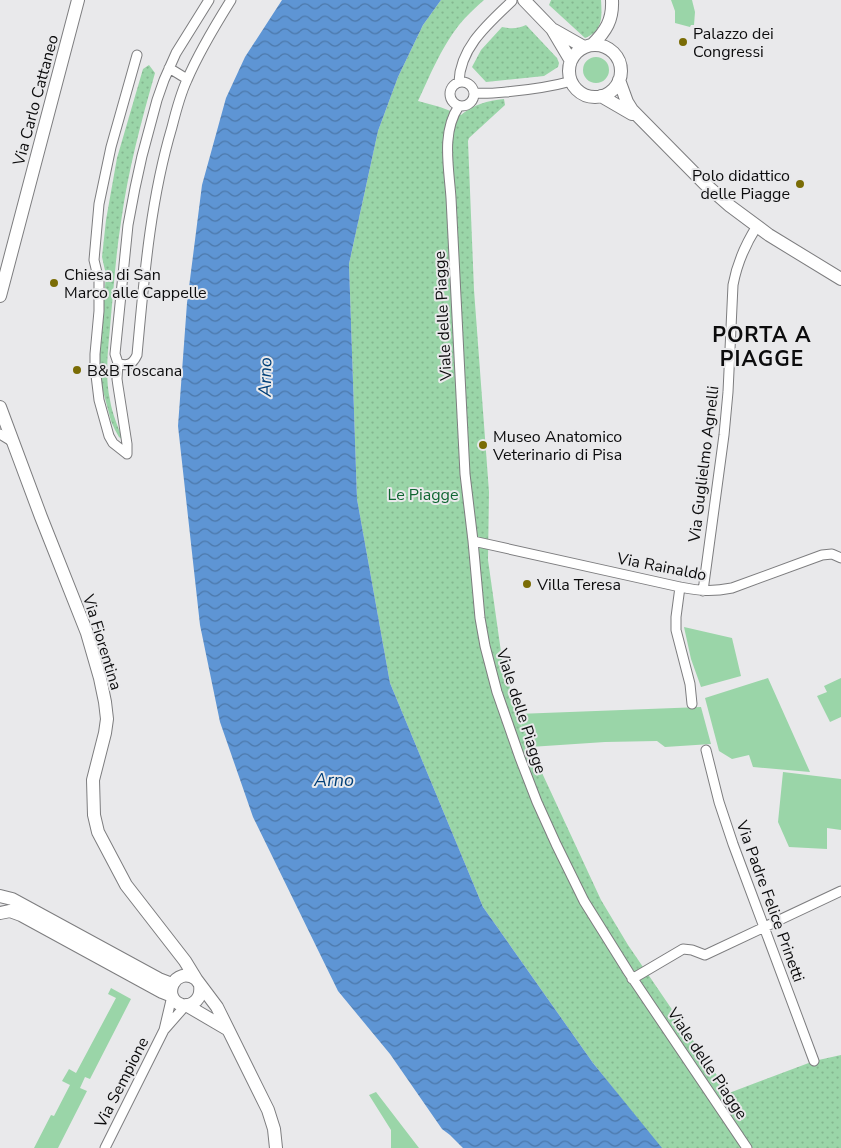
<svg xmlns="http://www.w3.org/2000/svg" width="841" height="1148" viewBox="0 0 841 1148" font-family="'Nunito Sans',sans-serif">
  <defs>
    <pattern id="park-dots" width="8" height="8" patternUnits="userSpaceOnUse" patternTransform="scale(1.25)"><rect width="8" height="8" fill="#9ad5a8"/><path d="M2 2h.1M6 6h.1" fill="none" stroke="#84b68f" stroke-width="1.8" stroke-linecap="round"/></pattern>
    <pattern id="water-waves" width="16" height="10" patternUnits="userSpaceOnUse" patternTransform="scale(1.25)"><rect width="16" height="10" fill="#5e95d4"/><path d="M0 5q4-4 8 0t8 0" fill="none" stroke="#4c78aa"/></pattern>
  </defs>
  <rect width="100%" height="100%" fill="#e9e9eb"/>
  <!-- grass -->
  <path fill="#9ad5a8" d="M671,0H692L695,12L694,25H691L690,27L675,23V11Z
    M583 70a13 13 0 1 1 26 0a13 13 0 1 1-26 0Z
    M684,627L732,638L741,676L701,687L691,659Z
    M768,678L810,772L753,767L749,755L732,759L719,751L705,698Z
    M841,678V717L830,722L817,696L827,692L824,686Z
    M701,707L711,744L665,747L657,741L605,742L530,747L517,714Z
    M783,772L841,779V830L827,828V849L789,847L778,822Z
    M111,988L131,999L90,1079L85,1077L80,1088L87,1091L58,1148H34L51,1115L54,1116L70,1085L62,1081L69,1069L76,1073L116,998L108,994Z
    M376,1092L419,1148H391V1130L369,1095Z"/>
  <!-- park -->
  <path fill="url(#park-dots)" d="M441,0H484C475,8 466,16 459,25C441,48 430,75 418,101L440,107L461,115C474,104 487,101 504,99L505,105L469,138L468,141L474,290L489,492L488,560L502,659L517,714L530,747L601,900L628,945L729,1093L814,1061L841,1055V1148H661L593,1063L483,907L390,683L357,499L349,264L378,131L398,77L423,25Z
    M551,0H601C602,17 603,31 585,38L549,5Z
    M526,25L557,58L559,63L558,67L544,76L486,82L472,67L481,50L502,27C511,29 517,29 526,25Z
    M149,65L155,73C141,122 128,171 121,222C116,253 114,285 111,316C109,343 104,373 110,400C112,413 118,427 123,440L119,437L115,430L111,421L102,387L98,367L106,275L102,257L106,220L117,158L143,69Z"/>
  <!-- water -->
  <path fill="url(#water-waves)" d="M282,0H441L423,25L398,77L378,131L349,264L357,499L390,683L483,907L593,1063L662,1148H463L450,1135L442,1129L390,1054L338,991L253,817L220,722L200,625L178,426L187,303L202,185L226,98L245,57Z"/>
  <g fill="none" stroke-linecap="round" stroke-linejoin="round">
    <defs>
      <path id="street" d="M169,68L187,79
        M450 94a12 12 0 1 1 24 0a12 12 0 1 1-24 0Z
        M459,82C460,47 489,23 512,1
        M474,93C485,94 495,93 506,92C528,90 550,87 572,81
        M459,106C441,132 449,168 451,198L465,474L473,541L480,618L485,646L497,692L520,758L537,802L556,844L584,901L629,973L747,1148
        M118,363C127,367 133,364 137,355C144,279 150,201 172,127C176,111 180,95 187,80C198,54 216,24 231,0
        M0,434L13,442
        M127,454V444L118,386L117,379L118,363L115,354L128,225L135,188L142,156L157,100L164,80L176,53L209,0
        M127,454L113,443L109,436L99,400L95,367V354L99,311V281L94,260L99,204L111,147L137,55
        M473,541L680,587C700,591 712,592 732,588L822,555L832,554L841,558
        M680,587L676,617V630L690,684L692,704
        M703,591L724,435L728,392L733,285C737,263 745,245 757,226
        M706,750L719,802L733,844L814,1061
        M632,979L683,949L692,950L705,955L841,891
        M164,1030L186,1005
        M105,1148L164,1030L172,996"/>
      <path id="secondary" d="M524,0L552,29L571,61
        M554,30L584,47
        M592,45C606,31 613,20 612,0
        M569 71a26 26 0 1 1 52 0a26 26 0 1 1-52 0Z
        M619,80L627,102L632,110L705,184L730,206L769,235L841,279
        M601,96L632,114
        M0,296L78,0
        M0,407L41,517L87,633L100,678L105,702L107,719L105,733L93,780L94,815L98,832L126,885L185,961L196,979L217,1007L268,1110L274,1129L276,1148
        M0,896L12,899L159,979L172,984
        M0,913L10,911L21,915L162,992L172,996
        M196,979C175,965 160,998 182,1005C186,1006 190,1005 193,1003C200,999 201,992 200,985
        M186,1005L227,1029"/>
    </defs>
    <!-- street casing -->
    <use href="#street" stroke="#7d7d7f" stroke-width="11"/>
    <!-- secondary casing -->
    <use href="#secondary" stroke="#7d7d7f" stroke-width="14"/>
    <!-- street -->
    <use href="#street" stroke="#fff" stroke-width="9"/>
    <!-- secondary -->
    <use href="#secondary" stroke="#fff" stroke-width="12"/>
  </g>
  <!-- markers -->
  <g fill="#7a6c05" stroke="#e9e9eb" stroke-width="2">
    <circle cx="683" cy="42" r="5"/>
    <circle cx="800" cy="184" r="5"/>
    <circle cx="54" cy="283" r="5"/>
    <circle cx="77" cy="370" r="5"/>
    <circle cx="483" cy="445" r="5"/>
    <circle cx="527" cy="584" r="5"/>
  </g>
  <g text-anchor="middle" stroke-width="4" stroke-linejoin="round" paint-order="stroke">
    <!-- poi labels -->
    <g font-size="16" fill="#0c0c0d" stroke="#e9e9eb" text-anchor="start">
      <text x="693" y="39">Palazzo dei<tspan x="693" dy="18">Congressi</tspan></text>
      <text x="790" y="181" text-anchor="end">Polo didattico<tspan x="790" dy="18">delle Piagge</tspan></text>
      <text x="64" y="280">Chiesa di San<tspan x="64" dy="18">Marco alle Cappelle</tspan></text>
      <text x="87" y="376">B&amp;B Toscana</text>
      <text x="493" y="442">Museo Anatomico<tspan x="493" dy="18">Veterinario di Pisa</tspan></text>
      <text x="537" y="590">Villa Teresa</text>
    </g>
    <!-- street labels -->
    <g font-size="16" fill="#0c0c0d" stroke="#e9e9eb">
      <text transform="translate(35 100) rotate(-75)" y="6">Via Carlo Cattaneo</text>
      <text transform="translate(442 316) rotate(-93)" y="6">Viale delle Piagge</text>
      <text transform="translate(703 464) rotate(-83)" y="6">Via Guglielmo Agnelli</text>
      <text transform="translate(662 566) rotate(11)" y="6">Via Rainaldo</text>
      <text transform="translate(103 642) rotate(73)" y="6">Via Fiorentina</text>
      <text transform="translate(522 711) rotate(72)" y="6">Viale delle Piagge</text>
      <text transform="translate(771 901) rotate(70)" y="6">Via Padre Felice Prinetti</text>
      <text transform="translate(708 1063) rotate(56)" y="6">Viale delle Piagge</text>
      <text transform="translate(121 1082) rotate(-63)" y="6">Via Sempione</text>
    </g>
    <!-- park labels -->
    <g font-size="16" fill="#106632" stroke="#e9e9eb">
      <text x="423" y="500">Le Piagge</text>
    </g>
    <!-- water labels -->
    <g font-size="18" font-style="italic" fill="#003f78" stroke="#e9e9eb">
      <text transform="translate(265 377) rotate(-89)" y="6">Arno</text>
      <text x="334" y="786">Arno</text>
    </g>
    <!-- district labels -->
    <g font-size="21" font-weight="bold" letter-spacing="1" fill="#0c0c0d" stroke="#e9e9eb">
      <text x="762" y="342">PORTA A<tspan x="762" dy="24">PIAGGE</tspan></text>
    </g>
  </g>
</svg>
